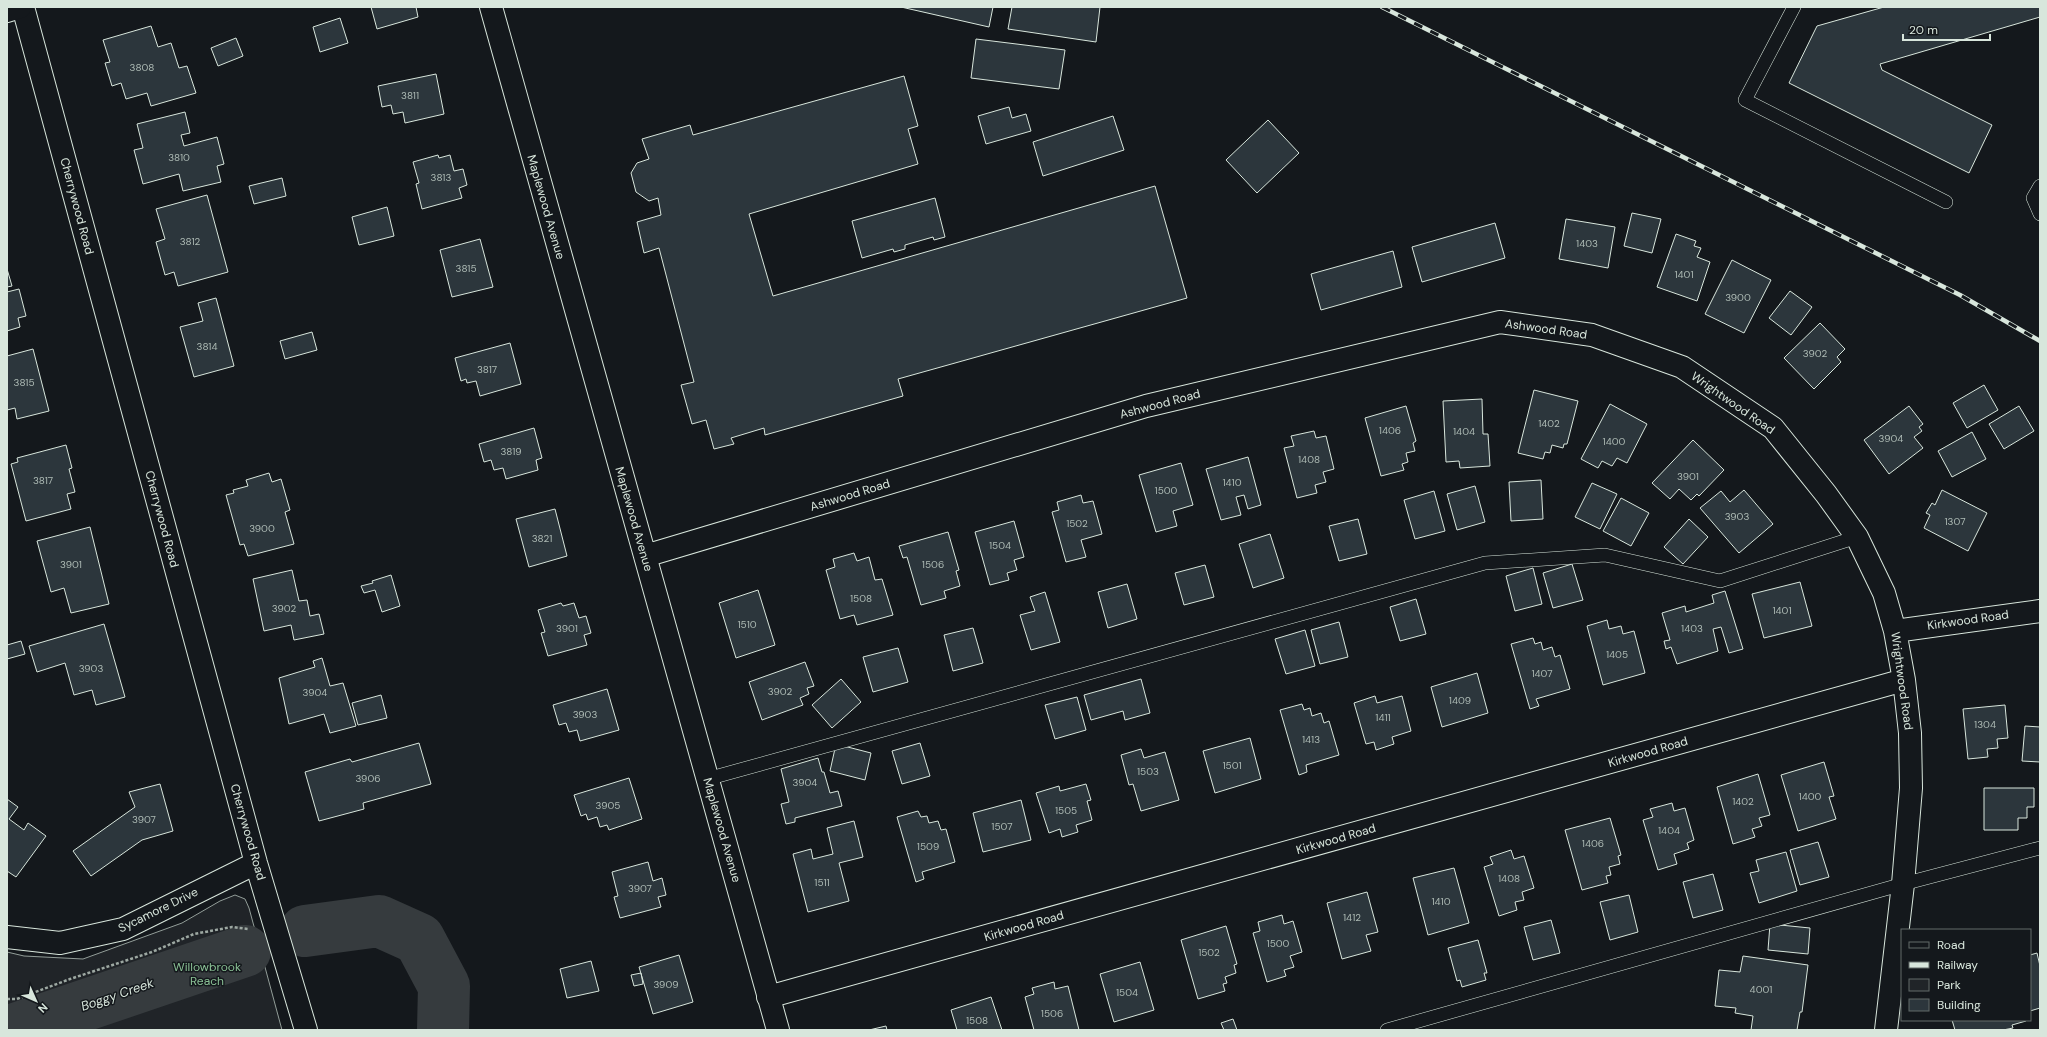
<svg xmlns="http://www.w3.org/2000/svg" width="2047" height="1037" viewBox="0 0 2047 1037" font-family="'DM Sans',sans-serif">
  <rect width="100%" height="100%" fill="#14181c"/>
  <!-- green -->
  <path fill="#202428" stroke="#939e99" d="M235,895L245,899L249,908L282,1030H7V952L24,956L83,959L182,923L220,901Z"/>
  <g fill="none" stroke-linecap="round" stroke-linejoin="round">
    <!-- river -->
    <path stroke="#363b3e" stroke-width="52" d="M305,931L379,921L419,939L444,986L443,1030
      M12,1030L245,951"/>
  </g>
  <!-- building -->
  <path fill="#2c363c" stroke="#d8e6dc" d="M371,7H416L418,17L377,29Z
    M901,7H993L989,27Z
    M1012,7H1100L1096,42L1008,29Z
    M1884,7H2040V17L1880,64L1882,70L1992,125L1969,173L1789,83L1817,26Z
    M340,18L348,43L320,52L313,27Z
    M151,26L158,47L171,43L179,68L187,66L196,93L151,106L147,93L126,99L121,83L112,86L105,63L110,62L103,40Z
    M236,38L243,56L218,66L211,48Z
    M976,39L1065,50L1059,89L971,78Z
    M436,74L444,114L405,123L403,112L393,114L391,105L382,107L378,86Z
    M904,76L918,126L908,129L918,164L749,214L773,296L1155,186L1187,298L898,379L903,396L765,435L764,428L731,438L734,444L714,449L706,420L692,424L681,385L694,382L659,248L644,253L637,222L661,215L658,198L649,201L636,192L631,173L637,163L649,159L642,139L690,125L693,135Z
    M1009,107L1012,118L1026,114L1031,131L986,144L978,116Z
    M185,112L190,133L181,135L184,146L217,137L224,164L217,166L221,182L183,191L179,174L143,184L134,150L143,148L137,124Z
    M1113,116L1124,150L1043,176L1033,142Z
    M1268,120L1299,153L1257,193L1226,160Z
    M438,155L439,158L450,155L454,171L463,169L467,185L459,188L462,198L422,209L416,184L419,183L413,162Z
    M282,178L286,196L254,204L249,186Z
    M207,195L228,272L178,286L174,272L165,275L156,242L165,239L156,209Z
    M935,198L945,237L934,240L933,237L905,245V249L894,252L893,249L862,258L852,221Z
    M387,207L394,236L359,245L352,217Z
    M1632,213L1661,219L1652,253L1624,246Z
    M1566,219L1615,227L1608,268L1559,259Z
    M1495,223L1505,258L1422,282L1412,247Z
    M1676,234L1696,241L1694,246L1701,248L1697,257L1710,262L1697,301L1657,287Z
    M480,239L493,287L452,297L440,250Z
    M1393,251L1402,287L1321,310L1311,274Z
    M1732,260L1771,280L1744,333L1705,314Z
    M7,269L12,286L7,287Z
    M19,289L26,316L18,318L20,327L7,331V292Z
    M1790,291L1812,307L1791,335L1769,318Z
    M216,298L234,366L194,377L180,327L203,321L198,303Z
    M1820,323L1845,349L1837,357L1841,362L1814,389L1784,358Z
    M312,332L317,350L285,359L280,341Z
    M510,343L521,384L480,396L476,381L467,383L466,379L461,381L455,358Z
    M33,349L49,411L17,419L15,408L7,410V356Z
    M1984,385L1998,410L1967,428L1953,403Z
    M1534,390L1578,401L1567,444H1564L1563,448L1552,445L1550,453L1545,452L1543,459L1518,453Z
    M1482,399L1483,434H1488L1490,466L1460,468L1459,461L1446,462L1443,401Z
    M1610,404L1647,424L1627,463L1617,458L1612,466L1602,461L1598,468L1581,459Z
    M1406,406L1416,441L1413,443L1415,451L1406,453L1408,462L1402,464L1404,470L1381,476L1365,418Z
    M1909,406L1923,424L1919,427L1922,431L1914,437L1923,448L1889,474L1864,440Z
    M2019,406L2034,431L2004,449L1989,424Z
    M534,428L542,458L536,460L538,470L506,479L503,468L494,470L491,460L484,462L479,444Z
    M1314,431L1316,438L1326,436L1334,469L1323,472L1326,482L1315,485L1317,493L1297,498L1284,448L1294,446L1291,436Z
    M1972,432L1986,459L1952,477L1938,451Z
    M1693,440L1724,470L1699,496L1697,494L1691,500L1679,489L1670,499L1652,483Z
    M66,445L72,468L69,469L75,492L67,494L71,509L26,521L11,464L18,462L17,458Z
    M1248,457L1261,505L1248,509L1244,495L1236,497L1241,515L1221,520L1206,469Z
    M1181,463L1193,505L1173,511L1177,526L1156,532L1139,475Z
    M269,473L272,482L281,479L290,510L285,512L294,544L248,556L244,544L240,545L226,495L234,493L233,490L248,486L246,480Z
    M1541,480L1543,519L1511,521L1509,482Z
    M1592,483L1617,494L1600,529L1575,517Z
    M1475,486L1485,522L1457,530L1447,494Z
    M1744,490L1773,524L1739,553L1700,508L1721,491L1730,502Z
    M1942,490L1987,513L1968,551L1924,528L1930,515L1926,513L1932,503L1935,505Z
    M1434,491L1445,531L1415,539L1404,500Z
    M1081,495L1083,503L1093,501L1102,534L1081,540L1086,557L1066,562L1052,512L1059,510L1057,502Z
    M1621,498L1649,513L1631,546L1603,531Z
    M555,509L567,556L529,567L516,519Z
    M1358,519L1367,554L1339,561L1329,526Z
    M1689,519L1708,537L1683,564L1664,547Z
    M1014,521L1024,557L1014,560L1017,570L1007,573L1009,580L990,585L975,532Z
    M90,527L109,604L71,613L64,588L51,592L37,541Z
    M948,532L959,570L956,571L960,586L944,591L946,598L921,605L907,557L903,558L899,546Z
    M1270,534L1284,578L1253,588L1239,544Z
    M854,553L857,561L869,557L875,580L882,579L893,615L857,625L854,615L840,619L826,570L835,567L833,559Z
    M1572,564L1583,600L1553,608L1543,573Z
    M1205,565L1214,597L1184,605L1175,573Z
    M1533,568L1542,604L1515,611L1506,576Z
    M292,570L299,601L307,600L310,616L319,614L324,634L294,640L291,625L264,631L253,579Z
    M391,575L400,606L382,612L375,590L364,593L361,586L373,583L372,581Z
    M1800,582L1812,626L1764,638L1752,594Z
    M1127,584L1137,619L1108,628L1098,592Z
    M758,590L775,645L736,658L719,603Z
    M1725,591L1743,649L1729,653L1721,627L1713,629L1718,651L1677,664L1671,647L1666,649L1664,641L1670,640L1662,613L1685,606L1686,612L1714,603L1712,595Z
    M1045,592L1060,642L1031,650L1020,615L1035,611L1030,597Z
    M1416,599L1426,634L1400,641L1390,607Z
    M561,603L563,606L574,603L579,618L586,616L591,633L584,635L587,645L548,656L541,633L545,632L538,610Z
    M1607,620L1609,629L1621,626L1623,634L1634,631L1645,673L1603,685L1587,626Z
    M1339,622L1348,657L1320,664L1311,630Z
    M104,624L125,697L96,705L92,690L74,695L65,663L37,672L29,646Z
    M973,628L983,663L953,671L944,635Z
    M1305,630L1315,666L1286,674L1275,639Z
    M1533,638L1535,644L1541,642L1543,650L1552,647L1555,657L1560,655L1570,689L1536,699L1539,706L1530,709L1511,644Z
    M21,641L25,654L7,659V645Z
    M898,648L908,682L873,692L863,657Z
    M322,658L330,686L343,683L356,726L330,733L324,714L289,724L279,678L315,667L313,661Z
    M805,662L814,686L807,688L809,694L800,698L803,705L762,720L749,682Z
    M1477,673L1488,713L1442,727L1431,687Z
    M841,679L861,702L832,728L812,705Z
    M1141,679L1150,713L1125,720L1123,711L1091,720L1084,695Z
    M607,689L619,730L580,741L577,730L569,732L566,723L559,725L553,705Z
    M381,695L387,718L358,725L352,703Z
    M1375,696L1377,703L1402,696L1411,731L1392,737L1394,744L1376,750L1374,742L1366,744L1354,703Z
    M1077,697L1086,730L1055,739L1045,705Z
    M1302,704L1304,710L1310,708L1312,716L1321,713L1324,723L1329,721L1339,755L1306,765L1307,772L1299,775L1280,710Z
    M2005,705L2008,738L1997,739L1998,748L1987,749L1988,757L1968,759L1963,709Z
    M2025,726L2040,727V762L2022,761Z
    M1250,738L1261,779L1215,793L1203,751Z
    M419,743L431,784L363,803L364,809L319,821L305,772L350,759L352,762Z
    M920,743L930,776L902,784L892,751Z
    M836,744L871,753L865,780L830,771Z
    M1141,749L1144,758L1165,752L1179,800L1141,811L1133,784L1129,785L1121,755Z
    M818,758L822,772H824L830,793L838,791L842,806L795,818V822L786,824L781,804L789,802L781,769Z
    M1824,762L1834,796L1829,797L1836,819L1798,831L1781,775Z
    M1758,774L1770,815L1759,818L1762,826L1752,829L1755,837L1733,844L1717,787Z
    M629,778L642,819L609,830L607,825L600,827L597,817L588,820L586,814L581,816L574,795Z
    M160,784L173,831L142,840L91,876L73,851L135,807L129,792Z
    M1086,784L1091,800L1087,801L1092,820L1076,825L1078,832L1062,837L1060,829L1049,833L1036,793L1059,786L1060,791Z
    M1984,788H2034V807H2027V818H2018V830H1984Z
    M7,799L18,807L9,819L24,830L28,823L46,836L16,877L7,871Z
    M1021,800L1031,840L983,852L973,813Z
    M1672,803L1674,811L1685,808L1694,840L1687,843L1689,849L1674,854L1677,864L1658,870L1643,820L1653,817L1650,809Z
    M918,811L921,817L927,816L929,823L938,821L941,830L946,829L955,862L922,872L924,879L916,882L897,817Z
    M1610,818L1621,855L1618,856L1620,864L1609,867L1611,875L1606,876L1608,883L1582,890L1565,830Z
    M854,821L863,857L839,863L849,901L808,912L793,854L811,849L813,859L833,854L827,828Z
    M1818,842L1829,877L1800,885L1790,850Z
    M1511,850L1514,859L1524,856L1534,888L1522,892L1524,900L1515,902L1517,910L1499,916L1484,867L1493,864L1490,857Z
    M1786,852L1797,891L1759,903L1750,873L1759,871L1756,860Z
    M648,862L653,881L662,878L666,895L658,897L661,907L620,918L614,897L618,896L612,872Z
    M1454,868L1469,923L1428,935L1413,878Z
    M1713,874L1723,910L1693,918L1683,882Z
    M1367,892L1378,932L1366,935L1371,951L1342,959L1327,903Z
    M1629,895L1638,932L1610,940L1600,902Z
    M1282,915L1284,924L1293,921L1302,952L1290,956L1294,967L1284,970L1286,976L1267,982L1253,933L1260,931L1258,922Z
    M1551,920L1560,953L1533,960L1524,927Z
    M1770,924L1810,928L1808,954L1768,950Z
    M1226,926L1237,964L1234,965L1236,973L1225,977L1227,983L1223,984L1225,991L1198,999L1181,940Z
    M1478,940L1487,973H1484L1486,980L1462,987L1460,980L1457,981L1448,948Z
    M2037,953L2040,966V1008L2030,1011V955Z
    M679,955L693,1002L653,1014L639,967Z
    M1743,956L1808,965L1802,1012H1800L1797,1030H1751L1753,1016L1735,1013L1736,1008L1715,1006L1719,970L1740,972Z
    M591,961L599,991L567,998L560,969Z
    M1140,962L1154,1010L1114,1022L1100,974Z
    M641,973L643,984L634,986L631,975Z
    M1054,982L1055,989L1068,986L1079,1030H1034L1025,997L1034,994L1032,988Z
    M991,997L1002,1030H957L951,1010Z
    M1233,1019L1237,1030H1224L1221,1023Z
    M1952,1020H2026V1021L2012,1025L2013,1028L2003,1030H1955Z
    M886,1026L887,1030H869Z"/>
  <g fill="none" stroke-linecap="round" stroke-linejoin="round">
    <defs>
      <path id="lane" d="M1794,7L1745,100L1946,202
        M2040,186L2033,198L2040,214
        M707,779L1485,563L1605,555L1720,581L1857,537
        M1387,1030L1903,884L2040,848"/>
      <path id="street" d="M23,7L256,863L306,1030
        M491,7L778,1030
        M645,556L1146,406L1500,322L1592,335L1682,367L1773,428L1826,494L1857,537L1884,593L1895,631L1904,680L1910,733L1911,788L1903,884L1886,1030
        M1895,631L2040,611
        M7,937L60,943L123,929L256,863
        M768,997L1904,680"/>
      <path id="secondary" d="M7,11L20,7"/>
    </defs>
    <!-- lane casing -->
    <use href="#lane" stroke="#d8e6dc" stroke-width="14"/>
    <!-- street casing -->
    <use href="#street" stroke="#d8e6dc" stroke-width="24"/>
    <!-- secondary casing -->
    <use href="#secondary" stroke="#d8e6dc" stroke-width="24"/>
    <!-- path -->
    <path stroke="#9da8a2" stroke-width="2.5" stroke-dasharray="3 2" stroke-linecap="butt" d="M7,999H17L70,979L152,952L194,934L232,927L248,929"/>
    <!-- lane -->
    <use href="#lane" stroke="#14181c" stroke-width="13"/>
    <!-- street -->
    <use href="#street" stroke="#14181c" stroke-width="22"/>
    <!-- secondary -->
    <use href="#secondary" stroke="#14181c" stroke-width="22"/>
    <defs>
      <path id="rail" d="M1382,7L1960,295L2040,341"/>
    </defs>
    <!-- rail casing -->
    <use href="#rail" stroke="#d8e6dc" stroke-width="4.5"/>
    <!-- rail -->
    <use href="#rail" stroke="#14181c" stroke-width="3" stroke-dasharray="9" stroke-linecap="butt"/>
  </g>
  <g text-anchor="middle" stroke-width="3" stroke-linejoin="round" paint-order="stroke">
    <!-- number labels -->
    <g font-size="10" fill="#adbab4">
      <text x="142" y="71">3808</text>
      <text x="410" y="99">3811</text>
      <text x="179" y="161">3810</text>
      <text x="441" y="181">3813</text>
      <text x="190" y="245">3812</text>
      <text x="1587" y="247">1403</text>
      <text x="466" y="272">3815</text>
      <text x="1684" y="278">1401</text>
      <text x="1738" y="301">3900</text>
      <text x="207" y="350">3814</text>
      <text x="1815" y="357">3902</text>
      <text x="487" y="373">3817</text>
      <text x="24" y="386">3815</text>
      <text x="1549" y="427">1402</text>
      <text x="1390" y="434">1406</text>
      <text x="1464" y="435">1404</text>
      <text x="1891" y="442">3904</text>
      <text x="1614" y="445">1400</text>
      <text x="511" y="455">3819</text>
      <text x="1309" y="463">1408</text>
      <text x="1688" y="480">3901</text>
      <text x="43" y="484">3817</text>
      <text x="1232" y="486">1410</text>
      <text x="1166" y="494">1500</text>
      <text x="1737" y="520">3903</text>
      <text x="1955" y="525">1307</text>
      <text x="1077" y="527">1502</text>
      <text x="262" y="532">3900</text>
      <text x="542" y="542">3821</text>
      <text x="1000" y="549">1504</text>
      <text x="71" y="568">3901</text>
      <text x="933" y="568">1506</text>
      <text x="861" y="602">1508</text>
      <text x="284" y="612">3902</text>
      <text x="1782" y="614">1401</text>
      <text x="747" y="628">1510</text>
      <text x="567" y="632">3901</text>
      <text x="1692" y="632">1403</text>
      <text x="1617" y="658">1405</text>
      <text x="91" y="672">3903</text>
      <text x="1542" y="677">1407</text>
      <text x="780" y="695">3902</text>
      <text x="315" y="696">3904</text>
      <text x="1460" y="704">1409</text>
      <text x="585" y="718">3903</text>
      <text x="1383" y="721">1411</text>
      <text x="1985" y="728">1304</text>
      <text x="1311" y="743">1413</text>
      <text x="1232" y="769">1501</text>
      <text x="1148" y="775">1503</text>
      <text x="368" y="782">3906</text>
      <text x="805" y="786">3904</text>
      <text x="1810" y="800">1400</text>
      <text x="1743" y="805">1402</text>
      <text x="608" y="809">3905</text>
      <text x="1066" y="814">1505</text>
      <text x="144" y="823">3907</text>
      <text x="1002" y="830">1507</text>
      <text x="1669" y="834">1404</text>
      <text x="1593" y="847">1406</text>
      <text x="928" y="850">1509</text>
      <text x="1509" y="882">1408</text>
      <text x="822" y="886">1511</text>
      <text x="640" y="892">3907</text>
      <text x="1441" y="905">1410</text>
      <text x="1352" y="921">1412</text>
      <text x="1278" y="947">1500</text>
      <text x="1209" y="956">1502</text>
      <text x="666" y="988">3909</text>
      <text x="1761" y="993">4001</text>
      <text x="1127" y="996">1504</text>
      <text x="1052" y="1017">1506</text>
      <text x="977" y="1024">1508</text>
    </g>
    <!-- street labels -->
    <g font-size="12" fill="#d8e6dc" stroke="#14181c">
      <text transform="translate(77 206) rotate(75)" y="4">Cherrywood Road</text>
      <text transform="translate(546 207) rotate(74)" y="4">Maplewood Avenue</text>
      <text transform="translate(1546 329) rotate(8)" y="4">Ashwood Road</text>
      <text transform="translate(1733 403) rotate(35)" y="4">Wrightwood Road</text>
      <text transform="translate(1160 404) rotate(-15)" y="4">Ashwood Road</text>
      <text transform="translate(850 495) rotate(-17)" y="4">Ashwood Road</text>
      <text transform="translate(162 519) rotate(75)" y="4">Cherrywood Road</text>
      <text transform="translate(634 519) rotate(74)" y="4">Maplewood Avenue</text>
      <text transform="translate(1968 620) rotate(-8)" y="4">Kirkwood Road</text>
      <text transform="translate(1902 681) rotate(82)" y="4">Wrightwood Road</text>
      <text transform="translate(1648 752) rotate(-16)" y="4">Kirkwood Road</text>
      <text transform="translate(722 830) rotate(74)" y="4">Maplewood Avenue</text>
      <text transform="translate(248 832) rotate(74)" y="4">Cherrywood Road</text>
      <text transform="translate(1336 839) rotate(-16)" y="4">Kirkwood Road</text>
      <text transform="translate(158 910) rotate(-26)" y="4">Sycamore Drive</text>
      <text transform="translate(1024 926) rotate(-16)" y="4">Kirkwood Road</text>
    </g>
    <!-- park labels -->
    <g font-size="12" fill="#8ac095" stroke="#14181c">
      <text x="207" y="971">Willowbrook<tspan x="207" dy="14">Reach</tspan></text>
    </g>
    <!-- water labels -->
    <g font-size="13" font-style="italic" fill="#d8e6dc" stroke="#14181c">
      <text transform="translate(117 994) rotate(-19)" y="5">Boggy Creek</text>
    </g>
  </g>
  <!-- border -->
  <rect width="2047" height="1037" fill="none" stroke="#d8e6dc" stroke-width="16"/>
  <!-- legend -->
  <rect x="1901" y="929" width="130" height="92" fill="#14181c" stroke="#626a69"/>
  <rect x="1909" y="942" width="20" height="6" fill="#14181c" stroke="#626a69"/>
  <text x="1937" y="949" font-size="12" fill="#d8e6dc">Road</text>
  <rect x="1909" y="962" width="20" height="6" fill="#d8e6dc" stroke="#626a69"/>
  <text x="1937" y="969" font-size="12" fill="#d8e6dc">Railway</text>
  <rect x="1909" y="979" width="20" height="12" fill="#202428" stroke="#626a69"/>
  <text x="1937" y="989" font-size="12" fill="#d8e6dc">Park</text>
  <rect x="1909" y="999" width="20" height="12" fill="#2c363c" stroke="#626a69"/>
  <text x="1937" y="1009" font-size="12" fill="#d8e6dc">Building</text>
  <!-- north arrow -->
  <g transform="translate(36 1001) rotate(135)" stroke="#14181c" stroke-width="3" paint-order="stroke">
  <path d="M0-3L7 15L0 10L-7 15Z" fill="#d8e6dc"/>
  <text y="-6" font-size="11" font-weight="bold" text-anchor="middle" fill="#d8e6dc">N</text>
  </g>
  <!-- scale -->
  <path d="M1903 34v6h87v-6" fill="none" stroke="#d8e6dc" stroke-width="2"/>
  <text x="1909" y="34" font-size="12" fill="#d8e6dc" stroke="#14181c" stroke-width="3" paint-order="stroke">20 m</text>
</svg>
